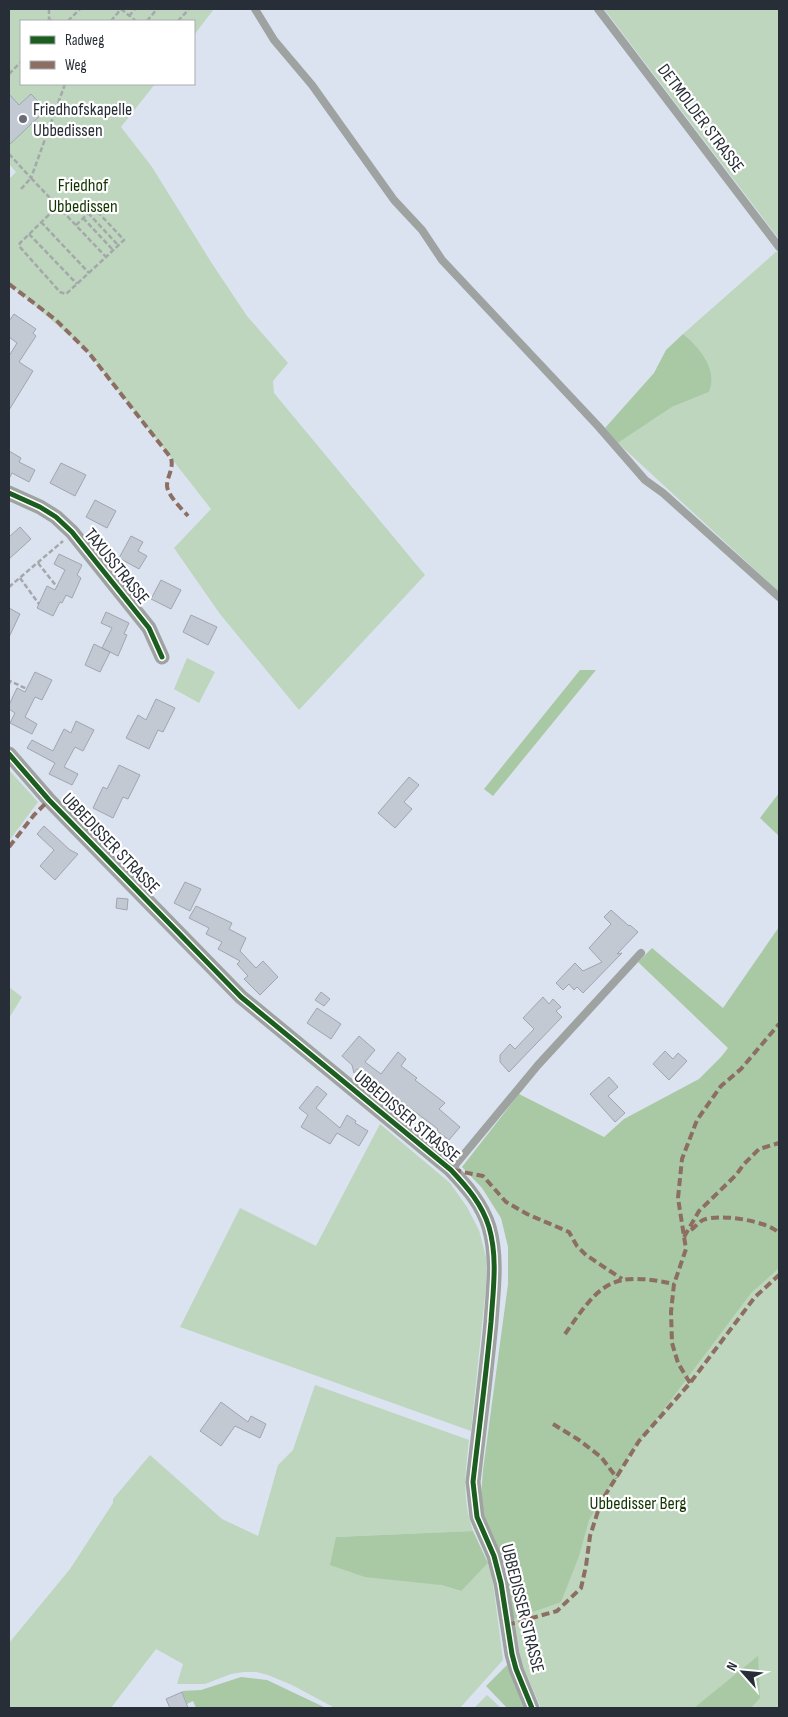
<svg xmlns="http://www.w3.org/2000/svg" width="788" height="1717" viewBox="0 0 788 1717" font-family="'Sofia Sans Condensed',sans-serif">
  <rect width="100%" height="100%" fill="#dbe3f0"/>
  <!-- green -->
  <path fill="#bdd6bd" d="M9,9H214L194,35V21H21V84H155L121,127L152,167L211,262L247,316L288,363L273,381L274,393L425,575L299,710L220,614L174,548L211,509L89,353L9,283V179L16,172L9,164Z
    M604,9H779V239Z
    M777,251L779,254V592L618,443L672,407L709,392C719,371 699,346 683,334Z
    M187,658L215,672L199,703L174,689Z
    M9,770L38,802L9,841Z
    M9,987L22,997L9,1018Z
    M380,1124L450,1183L467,1207L479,1230L486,1257V1286L471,1431L180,1327L240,1208L316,1246Z
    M779,1155V1708H541L521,1662L506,1565L499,1549Z
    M315,1385L469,1440C465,1475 462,1497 473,1531L336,1537L441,1585L460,1591L488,1563L492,1576L503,1660L460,1708H335L292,1685L268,1675L256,1672H244L231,1674L205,1684H177L183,1664L156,1649L111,1708H9V1643L70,1569L113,1503V1499L150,1455L222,1519L258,1536L278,1465L293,1450Z
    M487,1695L501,1708H474Z"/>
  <!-- forest -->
  <path fill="#a8c9a4" d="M683,334C699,346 719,371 709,392L672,407L618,443L605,428L654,373L666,350Z
    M580,670H596L493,796L484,789Z
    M779,793V836L760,818Z
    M779,927V1268L751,1293L631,1453L589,1520L579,1556L561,1602L513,1619L506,1565L484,1515L481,1495L483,1470L508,1284V1247L501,1218L482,1188L462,1167L519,1094L604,1137L624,1119L699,1079L721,1057L728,1048L638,962L652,948L723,1008Z
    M473,1531L488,1563L461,1591L441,1585L365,1577L330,1565L336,1537Z
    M758,1656L760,1698L751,1708H694Z
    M507,1665L525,1708H507L486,1686Z
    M241,1677L267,1680L326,1708H196L193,1701L187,1704L182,1691L201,1690Z"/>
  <!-- building -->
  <path fill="#c3c9d3" stroke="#a0a6b0" d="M9,94L19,105L31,94L46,110L9,145Z
    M14,314L36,329L33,333L36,336L19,362L33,371L9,410V356L17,343L9,337V321Z
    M9,451L21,458L19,462L35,470L29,482L12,473L9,479Z
    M61,463L86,475L75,496L50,483Z
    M95,500L116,511L107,528L86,517Z
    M20,527L31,539L9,559V537Z
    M131,536L143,542L138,551L147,556L139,569L119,558Z
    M59,554L82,565L77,575L81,578L72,598L66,595L62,603L60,602L53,616L37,608L47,586L55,590L65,570L54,564Z
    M161,580L181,590L171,609L151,599Z
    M9,608L20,614L9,637Z
    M106,612L129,623L124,634L127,635L118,656L102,648L112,628L101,623Z
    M191,615L217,627L208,645L183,632Z
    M94,644L110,652L100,672L85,665Z
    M35,672L52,680L42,700L35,697L25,717L37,724L32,734L10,723L15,713L9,709V705L17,688L25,692Z
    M156,699L175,708L163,732L158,730L149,749L126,738L138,715L146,720Z
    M76,721L94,730L83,751L75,747L64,767L78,774L72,785L49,774L55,763L27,748L32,740L53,751L64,729L71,733Z
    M119,765L140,775L128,799L123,797L113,818L93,808L103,787L107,789Z
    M409,777L419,785L404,802L412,809L395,828L378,813Z
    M44,826L70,850L78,854L55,880L40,866L54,850L37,834Z
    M185,882L201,889L190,911L174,903Z
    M117,898L128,899L127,910L116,908Z
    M196,906L232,923L229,929L246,938L240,951L256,968L263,961L278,977L260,995L244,979L248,976L237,964L240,961L218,949L222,942L206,934L209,928L189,918Z
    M611,910L629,926L630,925L638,932L617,954L622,953L583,993L577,987L574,990L569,984L563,990L556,983L575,963L583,971L602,962L589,948L611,924L604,917Z
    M321,992L330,999L324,1006L315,1000Z
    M543,997L549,1004L553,999L561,1007L556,1011L562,1017L509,1072L500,1062V1055L510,1044L515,1049L534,1029L523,1018Z
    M317,1008L341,1024L331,1039L307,1023Z
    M359,1036L375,1050L365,1062L381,1074L398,1052L406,1059L401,1066L417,1078L415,1080L445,1103L439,1109L460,1127L449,1140L437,1131L438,1129L359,1070L357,1069L354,1073L352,1065L342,1056Z
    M665,1051L673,1059L678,1053L687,1061L669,1080L653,1064Z
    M609,1077L618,1087L608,1096L625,1113L615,1122L590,1094Z
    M317,1086L327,1094L316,1108L340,1128L347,1115L356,1121L355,1123L368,1131L359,1146L337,1133L330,1144L301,1127L308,1115L299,1108Z
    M221,1402L248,1422L251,1416L266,1424L260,1438L235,1426L221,1446L200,1431Z
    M182,1692L188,1708H170L166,1699Z"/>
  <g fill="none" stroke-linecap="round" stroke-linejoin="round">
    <!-- path -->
    <path stroke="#a4a8ab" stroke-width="2.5" stroke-dasharray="5 2.5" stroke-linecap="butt" d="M49,9V19L53,21
      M121,9L136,21
      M129,16L135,9
      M68,21L80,9
      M111,21L121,9
      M147,21L157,9
      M178,21L189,9
      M9,74L21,62
      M9,154L31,178L65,84
      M21,189L31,178L106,257L66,294L60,292L19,246L20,243L58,206
      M88,213L118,245
      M83,218L113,250
      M41,222L89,273
      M76,225L94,208L124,240L106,257
      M29,234L77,284
      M38,563L57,587
      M20,578L39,604
      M9,587L63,541
      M9,684L10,681L27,689"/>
    <!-- lane -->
    <path stroke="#9ea2a0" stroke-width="8" d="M255,9L274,40L312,85L394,200L422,230L442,260L598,426L645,480L663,493L779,597
      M598,9L779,247
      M451,1170L538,1065L641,953"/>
    <!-- street -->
    <path stroke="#9ea2a0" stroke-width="15" d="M9,493L40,507L56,517L72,532L149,628L162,657
      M9,754L49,800L241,997L451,1170C467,1187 482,1204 489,1227C498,1258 493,1291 491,1322C486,1376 479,1429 473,1482L477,1517L494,1556L501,1583L512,1654L516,1669L532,1708"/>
    <!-- quiet -->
    <path stroke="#8d6e63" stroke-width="4" stroke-dasharray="8 4" stroke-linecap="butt" d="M9,284L56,320L89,353L171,458C174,469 167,476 167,486C168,496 182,509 188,516
      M9,847L34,815L49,800
      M453,1170L483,1176L506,1202L527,1214L569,1232L577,1246L586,1255L622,1279
      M691,1230C695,1227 699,1222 703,1220C719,1213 768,1221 779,1233
      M684,1237L699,1211L736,1175L744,1164L759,1149L779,1143
      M565,1334C600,1284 610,1270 674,1284
      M690,1383L678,1363L672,1343L671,1312L674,1284L686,1249L678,1198L682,1159L697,1120L721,1086L741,1069L779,1024
      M553,1424L579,1440L601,1457L617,1478
      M507,1625L557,1611L581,1588L586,1566L590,1536L598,1511L604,1497L639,1441L690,1383L755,1297L779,1275"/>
    <defs>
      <path id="cycleway" d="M9,493L40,507L56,517L72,532L149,628L162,657
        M9,754L49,800L241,997L451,1170C467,1187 482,1204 489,1227C498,1258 493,1291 491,1322C486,1376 479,1429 473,1482L477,1517L494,1556L501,1583L512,1654L516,1669L532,1708"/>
    </defs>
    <!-- cycleway casing -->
    <use href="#cycleway" stroke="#fff" stroke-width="8"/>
    <!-- cycleway -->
    <use href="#cycleway" stroke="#1b5e20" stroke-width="5"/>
  </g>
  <!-- markers -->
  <circle fill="#676d78" stroke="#fff" stroke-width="2" cx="23" cy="119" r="5"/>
  <g text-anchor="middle" stroke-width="4.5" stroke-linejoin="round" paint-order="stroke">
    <!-- poi labels -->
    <g font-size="18" fill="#282e37" stroke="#fff" text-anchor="start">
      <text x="33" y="115">Friedhofskapelle<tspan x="33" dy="21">Ubbedissen</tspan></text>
    </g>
    <!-- street labels -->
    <g font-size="18" fill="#282e37" stroke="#fff">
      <text transform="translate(701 118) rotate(53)" y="6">DETMOLDER STRASSE</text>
      <text transform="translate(117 566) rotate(51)" y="6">TAXUSSTRASSE</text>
      <text transform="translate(111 843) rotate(46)" y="6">UBBEDISSER STRASSE</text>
      <text transform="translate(407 1116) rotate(40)" y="6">UBBEDISSER STRASSE</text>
      <text transform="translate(523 1608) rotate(76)" y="6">UBBEDISSER STRASSE</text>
    </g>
    <!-- park labels -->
    <g font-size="18" fill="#123500" stroke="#fff">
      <text x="83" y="191">Friedhof<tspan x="83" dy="21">Ubbedissen</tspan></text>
      <text x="638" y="1509">Ubbedisser Berg</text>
    </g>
  </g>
  <!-- border -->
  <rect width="788" height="1717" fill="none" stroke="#282e37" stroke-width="20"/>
  <!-- legend -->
  <rect x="20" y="20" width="175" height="65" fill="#ffffff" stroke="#a9abaf"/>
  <rect x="30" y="36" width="25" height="8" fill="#1b5e20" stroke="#a9abaf"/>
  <text x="65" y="45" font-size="15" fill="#282e37">Radweg</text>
  <rect x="30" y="61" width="25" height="8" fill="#8d6e63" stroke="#a9abaf"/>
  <text x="65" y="70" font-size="15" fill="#282e37">Weg</text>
  <!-- north arrow -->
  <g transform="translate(743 1672) rotate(297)" stroke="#ffffff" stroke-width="4" paint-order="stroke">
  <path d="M0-4L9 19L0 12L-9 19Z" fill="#282e37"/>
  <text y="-8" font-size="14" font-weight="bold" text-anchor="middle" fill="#282e37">N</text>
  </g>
</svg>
